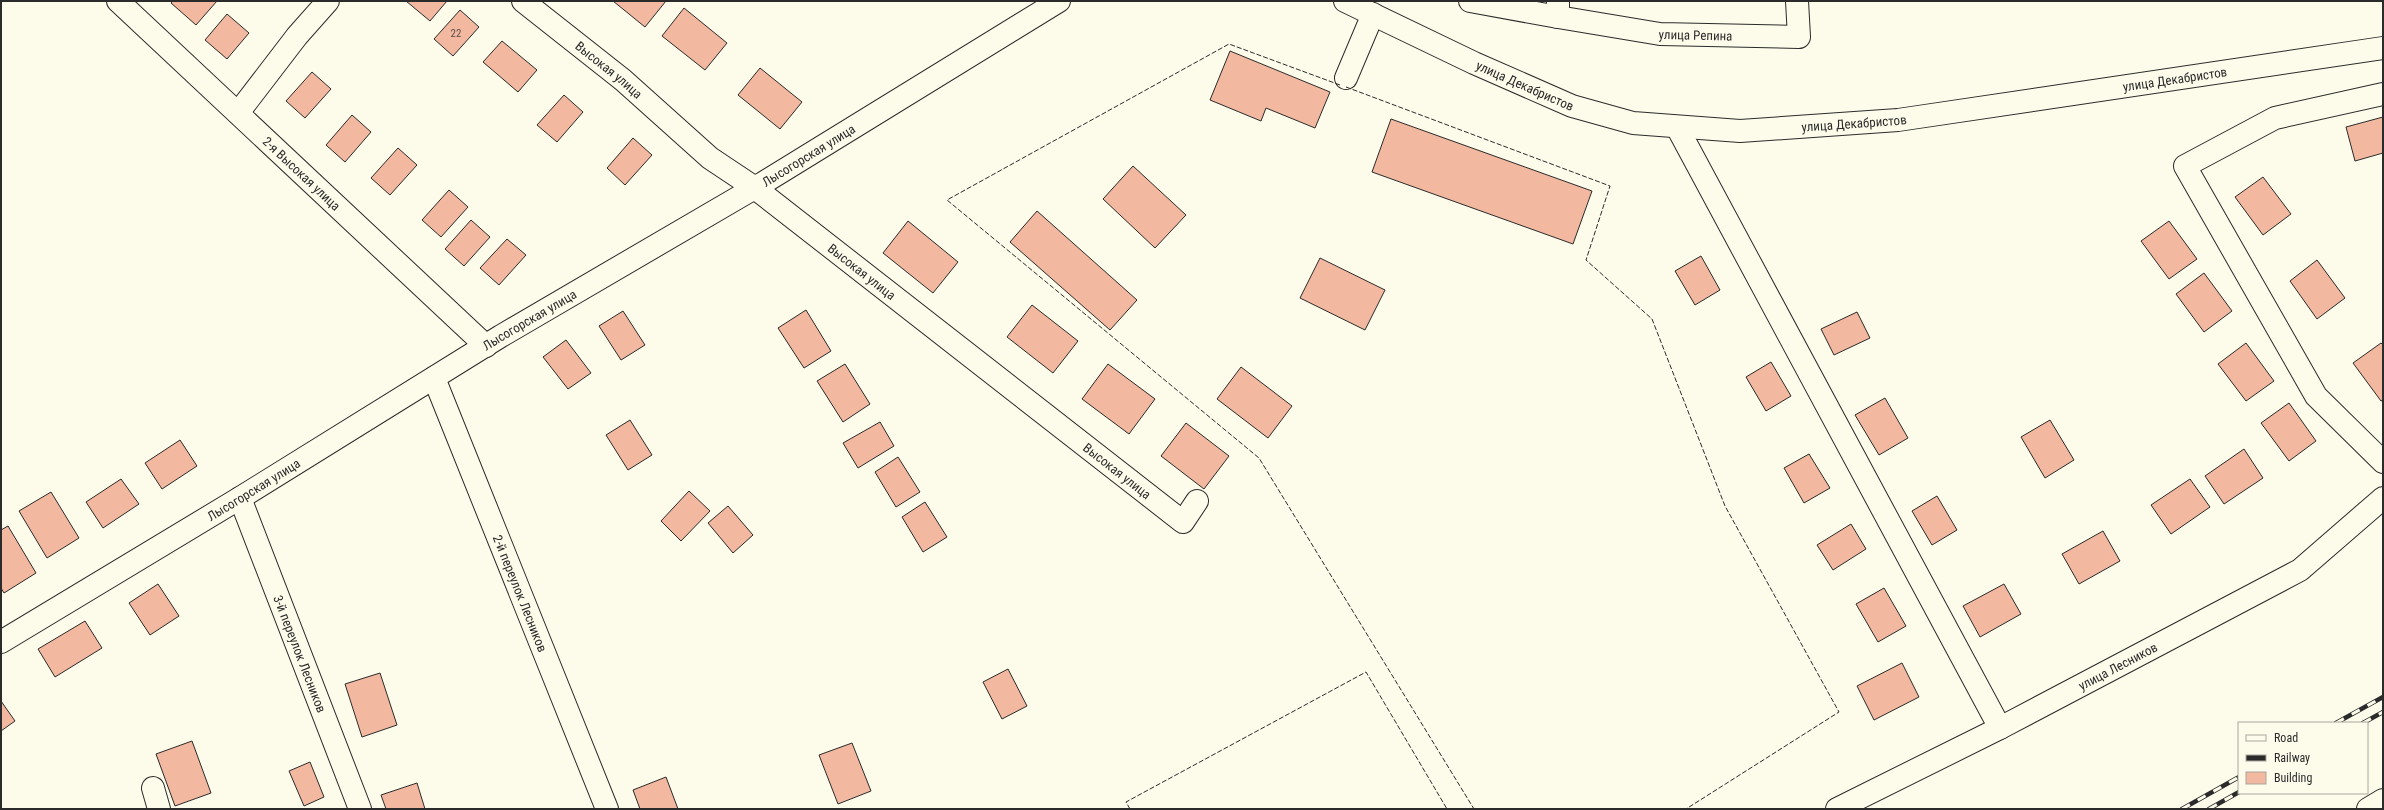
<svg xmlns="http://www.w3.org/2000/svg" width="2384" height="810" viewBox="0 0 2384 810" font-family="'Roboto Condensed',sans-serif">
  <rect width="100%" height="100%" fill="#fdfbea"/>
  <!-- building -->
  <path fill="#f2b8a0" stroke="#2b2b2b" d="M173,1H217L196,25L171,3Z
    M406,1H447L430,21Z
    M613,1H666L645,27Z
    M684,8L727,43L705,70L662,36Z
    M460,10L479,27L453,56L434,39Z
    M227,14L249,33L227,59L205,40Z
    M502,41L537,70L518,92L483,62Z
    M1230,51L1330,92L1315,128L1266,108L1261,121L1210,100Z
    M760,68L802,102L780,129L738,95Z
    M312,72L331,89L305,118L286,101Z
    M564,95L583,112L557,142L537,125Z
    M352,115L371,132L345,162L326,145Z
    M2383,117V153L2355,161L2346,127Z
    M1391,119L1592,191L1573,244L1372,172Z
    M633,138L652,155L625,185L607,168Z
    M398,148L417,165L390,195L371,178Z
    M1133,166L1186,215L1155,248L1103,199Z
    M2263,177L2291,214L2263,235L2235,197Z
    M449,190L468,207L441,237L422,220Z
    M1037,211L1137,300L1110,330L1010,242Z
    M471,220L490,237L464,266L445,249Z
    M908,221L958,262L933,293L883,253Z
    M2169,221L2197,259L2169,279L2141,241Z
    M507,239L526,255L499,285L480,268Z
    M1701,256L1720,290L1695,305L1675,271Z
    M1320,258L1385,290L1365,330L1300,298Z
    M2317,260L2345,298L2317,319L2290,281Z
    M2204,273L2232,311L2204,332L2176,294Z
    M1032,305L1078,341L1053,373L1007,337Z
    M806,310L831,351L804,368L778,328Z
    M623,311L645,345L621,360L599,326Z
    M1857,312L1870,338L1834,355L1821,329Z
    M566,340L591,373L568,389L543,357Z
    M2246,343L2274,381L2246,401L2218,364Z
    M2381,343L2383,345V400L2381,401L2353,363Z
    M1771,362L1791,396L1766,411L1746,377Z
    M845,364L870,404L843,422L817,381Z
    M1108,364L1155,399L1129,434L1082,399Z
    M1241,367L1292,406L1268,438L1217,399Z
    M1885,398L1908,438L1879,455L1855,415Z
    M2289,403L2316,441L2289,461L2261,423Z
    M630,420L652,455L628,470L606,435Z
    M2050,420L2074,460L2045,478L2021,437Z
    M880,422L894,446L858,468L843,443Z
    M1186,423L1229,456L1204,489L1161,456Z
    M180,440L197,466L162,489L145,463Z
    M2244,449L2263,478L2224,504L2205,476Z
    M1809,454L1830,488L1804,503L1784,468Z
    M898,457L920,492L896,507L875,472Z
    M121,479L139,504L103,528L86,502Z
    M2190,479L2210,507L2171,534L2151,505Z
    M689,491L710,511L681,541L661,521Z
    M51,492L79,538L47,558L19,511Z
    M1937,496L1957,530L1932,545L1912,511Z
    M925,502L947,537L923,552L902,517Z
    M728,506L753,535L733,553L708,523Z
    M1851,524L1866,549L1833,570L1817,545Z
    M8,526L36,573L4,593L1,588V530Z
    M2103,531L2120,561L2079,584L2062,554Z
    M158,584L179,616L150,635L129,603Z
    M2004,584L2021,614L1980,637L1963,606Z
    M1884,588L1906,626L1878,642L1856,604Z
    M85,621L102,648L55,677L38,649Z
    M1902,663L1919,697L1874,720L1857,686Z
    M1008,669L1027,706L1002,719L983,682Z
    M380,673L397,725L362,737L345,684Z
    M1,701L15,721L1,731Z
    M192,741L211,793L175,806L156,754Z
    M852,743L871,791L838,804L819,755Z
    M310,762L324,797L304,806L289,771Z
    M666,777L678,809H640L633,790Z
    M417,783L425,809H386L381,795Z"/>
  <g fill="none" stroke-linecap="round" stroke-linejoin="round">
    <defs>
      <g id="minor">
        <path id="s1" d="M118,1L486,346"/>
        <path id="s2" d="M523,1L623,80L710,158L755,188L1183,522L1197,501"/>
        <path d="M1470,1L1558,17V1"/>
        <path id="s3" d="M1558,17L1660,34L1799,37L1797,1"/>
        <path d="M1346,78L1373,14"/>
        <path d="M2383,94L2275,118L2185,166L2316,396L2383,462"/>
        <path d="M238,113L297,36L328,1"/>
        <path d="M1677,127L2000,728"/>
        <path id="s4" d="M434,378L607,809"/>
        <path id="s5" d="M240,498L360,809"/>
        <path id="s6" d="M1,642L240,498L501,336L763,183L1059,1"/>
        <path d="M153,788L159,809"/>
        <path id="s7" d="M1837,809L2000,728L2300,570L2383,498"/>
        <path d="M2368,809L2383,800"/>
      </g>
      <g id="major">
        <path id="s8" d="M1345,1L1474,63L1572,106L1633,123L1740,131L1898,120L2383,48"/>
      </g>
    </defs>
    <!-- minor casing -->
    <use href="#minor" stroke="#2b2b2b" stroke-width="24"/>
    <!-- major casing -->
    <use href="#major" stroke="#2b2b2b" stroke-width="24"/>
    <!-- minor -->
    <use href="#minor" stroke="#fdfbea" stroke-width="22"/>
    <!-- major -->
    <use href="#major" stroke="#fdfbea" stroke-width="22"/>
    <defs>
      <path id="rail" d="M2336,723L2383,697
        M2363,723L2383,712
        M2182,809L2239,777
        M2209,809L2239,792"/>
    </defs>
    <!-- rail casing -->
    <use href="#rail" stroke="#2b2b2b" stroke-width="4.5"/>
    <!-- rail -->
    <use href="#rail" stroke="#fdfbea" stroke-width="3" stroke-dasharray="9" stroke-linecap="butt"/>
    <!-- fence -->
    <path stroke="#2b2b2b" stroke-width="1" stroke-dasharray="5 2" stroke-linecap="butt" d="M1340,85L1229,44L947,200L1259,458L1474,809
      M1346,87L1610,186L1586,260L1652,319L1725,506L1839,712L1686,809
      M1130,809L1126,802L1366,672L1447,809"/>
  </g>
  <g text-anchor="middle" stroke-width="3" stroke-linejoin="round" paint-order="stroke">
    <!-- number labels -->
    <g font-size="11" fill="#5d4e48">
      <text x="456" y="37">22</text>
    </g>
    <!-- street labels -->
    <g font-size="13" fill="#2b2b2b" stroke="#fdfbea">
      <text dy="5" stroke="none"><textPath href="#s3" startOffset="139">улица Репина</textPath></text>
      <text dy="5" stroke="none"><textPath href="#s2" startOffset="110">Высокая улица</textPath></text>
      <text dy="5" stroke="none"><textPath href="#s8" startOffset="859">улица Декабристов</textPath></text>
      <text dy="5" stroke="none"><textPath href="#s8" startOffset="199">улица Декабристов</textPath></text>
      <text dy="5" stroke="none"><textPath href="#s8" startOffset="535">улица Декабристов</textPath></text>
      <text dy="5" stroke="none"><textPath href="#s6" startOffset="943">Лысогорская улица</textPath></text>
      <text dy="5" stroke="none"><textPath href="#s1" startOffset="252">2-я Высокая улица</textPath></text>
      <text dy="5" stroke="none"><textPath href="#s2" startOffset="434">Высокая улица</textPath></text>
      <text dy="5" stroke="none"><textPath href="#s6" startOffset="619">Лысогорская улица</textPath></text>
      <text dy="5" stroke="none"><textPath href="#s2" startOffset="758">Высокая улица</textPath></text>
      <text dy="5" stroke="none"><textPath href="#s6" startOffset="295">Лысогорская улица</textPath></text>
      <text dy="5" stroke="none"><textPath href="#s4" startOffset="232">2-й переулок Лесников</textPath></text>
      <text dy="5" stroke="none"><textPath href="#s5" startOffset="167">3-й переулок Лесников</textPath></text>
      <text dy="5" stroke="none"><textPath href="#s7" startOffset="315">улица Лесников</textPath></text>
    </g>
  </g>
  <!-- border -->
  <rect width="2384" height="810" fill="none" stroke="#2b2b2b" stroke-width="4"/>
  <!-- legend -->
  <rect x="2238" y="722" width="130" height="72" fill="#fdfbea" stroke="#a9a89e"/>
  <rect x="2246" y="735" width="20" height="6" fill="#fdfbea" stroke="#a9a89e"/>
  <text x="2274" y="742" font-size="12" fill="#2b2b2b">Road</text>
  <rect x="2246" y="755" width="20" height="6" fill="#2b2b2b" stroke="#a9a89e"/>
  <text x="2274" y="762" font-size="12" fill="#2b2b2b">Railway</text>
  <rect x="2246" y="772" width="20" height="12" fill="#f2b8a0" stroke="#a9a89e"/>
  <text x="2274" y="782" font-size="12" fill="#2b2b2b">Building</text>
</svg>
